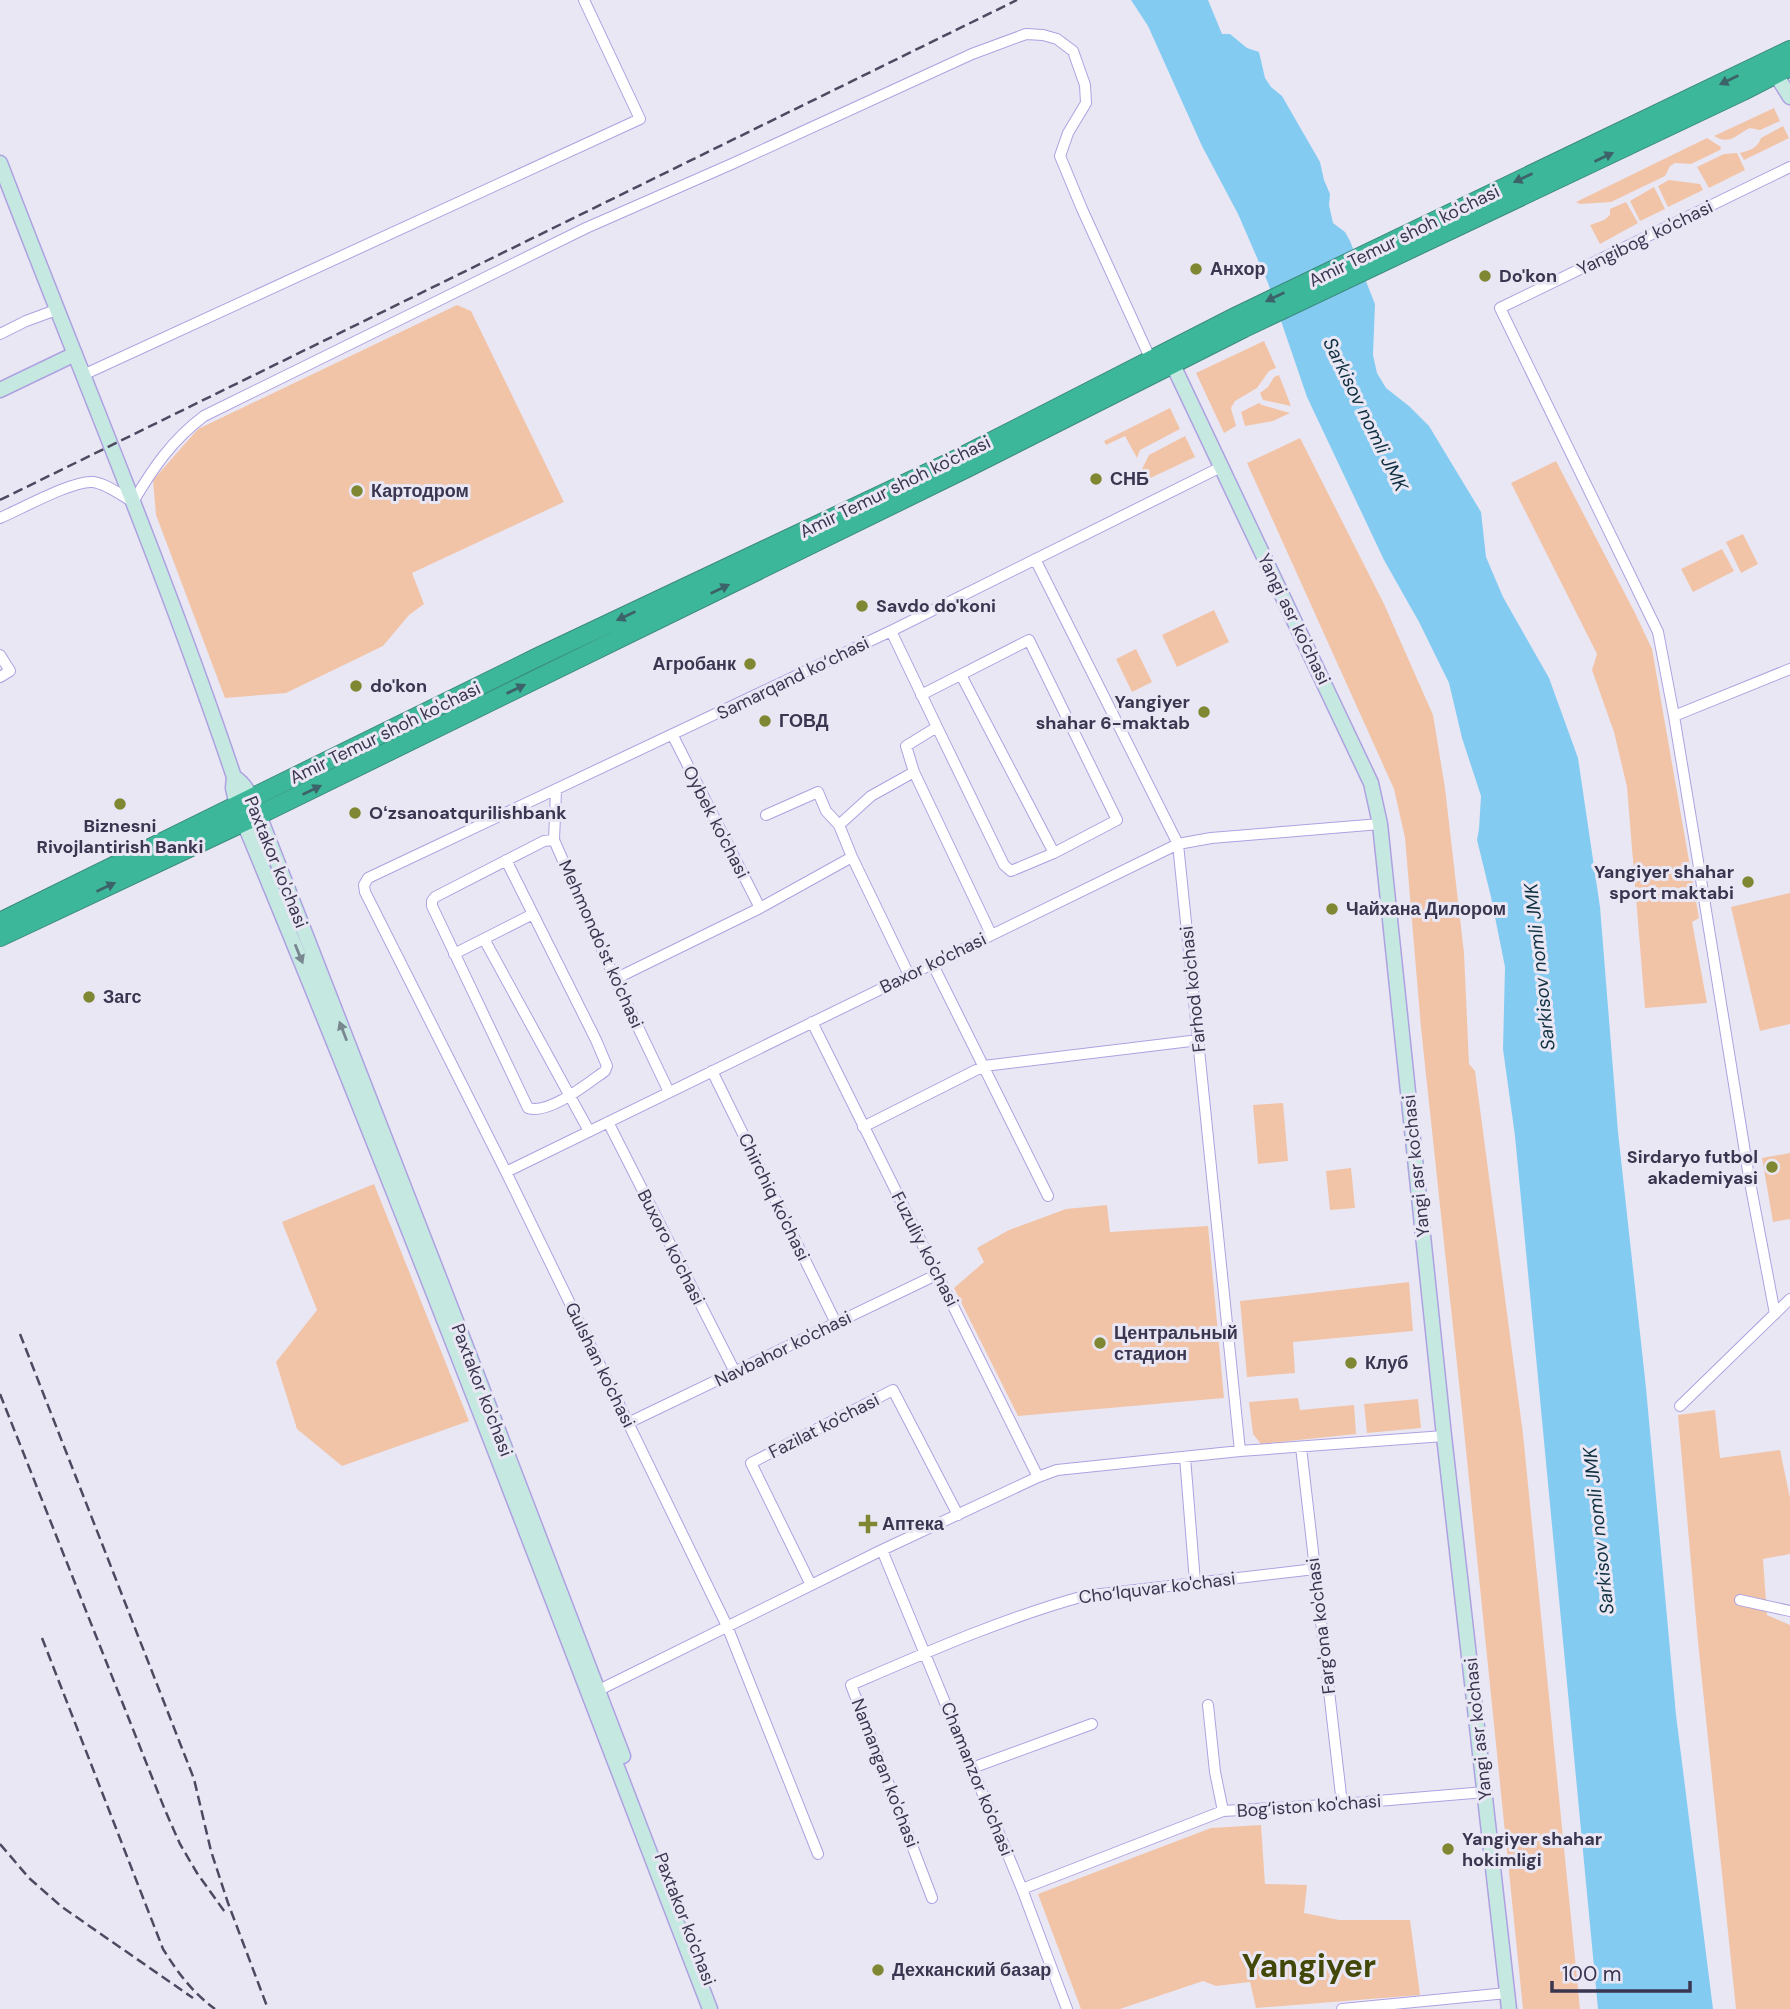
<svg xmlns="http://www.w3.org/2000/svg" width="1790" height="2009" viewBox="0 0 1790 2009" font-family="'DM Sans',sans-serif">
  <rect width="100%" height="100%" fill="#eae7f5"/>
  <!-- green -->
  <path fill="#f1c4a8" d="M1774,108L1780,121L1760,130L1750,128C1736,134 1731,146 1714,136Z
    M1783,126L1789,138L1744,160L1740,153C1750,150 1757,149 1761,138Z
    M1707,138L1721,147L1720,150L1691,164L1675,163L1670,166L1665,176L1611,202L1580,204L1576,202Z
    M1737,153L1745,170L1709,188L1697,167L1724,154Z
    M1669,180L1700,184L1703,190L1668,207L1658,186Z
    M1654,187L1665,209L1640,221L1630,201Z
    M1626,202L1638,223L1600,244L1590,225L1604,220L1610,215V209Z
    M457,305L471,311L564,502L412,573L424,604L409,615L383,646L286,693L225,698L156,515L153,480L198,429Z
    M1264,341L1276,368L1269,371L1257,388L1235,401L1231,408L1236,426L1224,433L1196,373Z
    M1279,375L1291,406L1263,400L1260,393L1268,387L1274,377Z
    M1259,403L1262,405L1290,413L1273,421L1245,426L1241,412Z
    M1170,408L1180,429L1140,450L1137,458L1125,436L1106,445L1104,441Z
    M1185,436L1195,457L1144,481L1140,473L1149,455Z
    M1300,438L1384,604L1433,715L1445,788L1464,953L1469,1064L1475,1071L1523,1434L1580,2009H1523L1462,1411L1421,1028L1405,838L1394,789L1247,463Z
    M1556,461L1635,613L1652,649L1699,918L1692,922L1707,1003L1645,1008L1627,787L1614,732L1592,670L1597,654L1511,483Z
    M1743,534L1758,564L1741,573L1726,542Z
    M1722,549L1734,571L1693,592L1681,569Z
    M1214,610L1229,642L1177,667L1162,635Z
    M1136,649L1152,682L1132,692L1116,659Z
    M1790,893V1024L1760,1031L1731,907Z
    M1283,1103L1288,1161L1258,1164L1253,1105Z
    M1790,1153V1219L1773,1222L1762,1158Z
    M1351,1168L1355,1208L1330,1210L1326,1171Z
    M374,1184L469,1421L342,1466L297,1429L276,1362L317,1310L282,1222Z
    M1107,1205L1110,1232L1208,1226L1224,1398L1018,1416L954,1288L984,1262L977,1248L1009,1230L1066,1209Z
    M1409,1282L1413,1331L1293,1342L1295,1373L1247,1377L1240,1301Z
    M1298,1398L1300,1410L1354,1405L1356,1434L1261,1444L1253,1434L1249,1402Z
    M1418,1399L1421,1428L1367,1433L1364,1404Z
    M1715,1410L1720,1458L1780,1450L1790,1498V1554L1763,1559L1767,1615L1790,1625V2009H1736L1698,1642L1678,1415Z
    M1261,1825L1265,1884L1307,1885L1304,1913L1339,1920H1410L1420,1995L1256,2008L1250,1982L1216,1986L1203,1981L1120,2009H1081L1038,1894L1211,1828Z"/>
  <!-- water -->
  <path fill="#84cbf2" d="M1131,0H1208L1222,34H1230L1247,48L1259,52L1265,78L1271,87L1282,96L1320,162L1324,180L1330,194L1329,205L1333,223L1345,232L1350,241L1375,304L1373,355L1377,373L1386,388L1409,406L1429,426L1481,512L1486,557L1503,597L1549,678L1578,758L1600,907L1618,1132L1646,1388L1676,1715L1713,2009H1598L1515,1136L1503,1049L1505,967L1491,897L1477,840L1479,829L1481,796L1462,738L1449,683L1419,622L1384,560L1307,397L1268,283L1238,214L1202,146L1148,26Z"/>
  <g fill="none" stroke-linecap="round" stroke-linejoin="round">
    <defs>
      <path id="street" d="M0,334L26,321L56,310
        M83,375L640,119L584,0
        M0,518C21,509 73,480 93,482C107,484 121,495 133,502C153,468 172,440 204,416L586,228L734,163L972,54L1026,34L1043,35L1057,39L1073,51L1085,85L1086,103L1068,133L1060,156L1082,209L1151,360
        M1035,559L1178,844L1240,1451
        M0,655L10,671L0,677
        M961,675L1054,853
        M921,695L1029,640L1117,820L1054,853L1011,871L1004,865L937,727
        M1674,716L1790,669
        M673,736L760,908
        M914,772L991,934
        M556,791L554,840L615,979L669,1092
        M766,815L818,792L826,811L839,825L871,796L914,772L906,746L937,727L891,631
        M839,825L852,857L909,975
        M506,860L596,1040L607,1066L605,1071C588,1083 549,1115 528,1108L432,906V901L435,897L544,841L554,840
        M484,939L589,1131
        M454,954L533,914
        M932,963L1048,1196
        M615,979L760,908L852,857
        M812,1022L1038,1477
        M712,1071L836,1323
        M608,1122L735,1372
        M863,1127L984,1066L1199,1040
        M506,1172L1178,844L1211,838L1380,824
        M1775,1314L1749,1177L1698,861L1674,716L1658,632L1500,308L1790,167
        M1680,1406L1790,1299
        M628,1423L938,1274
        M1301,1447L1342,1804
        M1185,1457L1195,1582
        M882,1550L1022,1889L1067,2009
        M811,1585L751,1463L893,1390L958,1515
        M1740,1600L1790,1611
        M593,1693L882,1550L1038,1477L1057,1470L1240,1451L1444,1436
        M1208,1705L1215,1772L1223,1811
        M972,1768L1092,1724
        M818,1854L727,1626L506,1172L365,892L364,885L368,878L891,631L1221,467
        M1022,1889L1223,1811L1342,1804L1485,1792
        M932,1898L851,1685C927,1652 1004,1618 1084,1596L1315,1569
        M1342,2009L1507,1993"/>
      <path id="secondary" d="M1770,65L1790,97
        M0,163C78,367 164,569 234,777L233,788L237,806C403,1204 555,1607 710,2009
        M1173,365L1371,783L1380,824L1444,1436L1509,2009
        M0,390L75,354
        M234,777C248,786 252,800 259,815L465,1344L623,1756"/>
      <path id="highway" d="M0,922L538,657L961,457L1237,316L1790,50
        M0,937L259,815L967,468L1244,328L1743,91L1790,67"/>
    </defs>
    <!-- street casing -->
    <use href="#street" stroke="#aea1e1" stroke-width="12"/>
    <!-- secondary casing -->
    <use href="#secondary" stroke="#aea1e1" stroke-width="17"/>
    <!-- highway casing -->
    <use href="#highway" stroke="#3c8a7f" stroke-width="20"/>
    <!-- street -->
    <use href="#street" stroke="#fff" stroke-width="10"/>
    <!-- secondary -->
    <use href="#secondary" stroke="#c5e9e0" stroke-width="14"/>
    <!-- highway -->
    <use href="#highway" stroke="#3db799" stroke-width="18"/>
    <!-- rail -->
    <path stroke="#4d4961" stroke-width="2.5" stroke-dasharray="10 5" stroke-linecap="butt" d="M0,500L1017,0
      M20,1334L194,1779L211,1851L228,1903L268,2009
      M0,1394L165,1810L180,1844L197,1873L227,1915
      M42,1638L163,1949C178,1973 192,1992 215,2009
      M0,1844L29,1878L62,1907L193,1998"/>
  </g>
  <!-- one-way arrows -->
  <defs><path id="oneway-solid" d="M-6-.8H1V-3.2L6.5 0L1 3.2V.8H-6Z" transform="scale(1.75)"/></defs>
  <g fill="#3c636a">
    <use href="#oneway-solid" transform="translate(1729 80) rotate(154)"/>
    <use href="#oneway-solid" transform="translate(1604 157) rotate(-25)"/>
    <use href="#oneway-solid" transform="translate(1523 178) rotate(155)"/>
    <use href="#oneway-solid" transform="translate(1275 297) rotate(154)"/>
    <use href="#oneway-solid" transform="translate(720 589) rotate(-26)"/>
    <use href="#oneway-solid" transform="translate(626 616) rotate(155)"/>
    <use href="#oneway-solid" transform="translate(516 689) rotate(-26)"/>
    <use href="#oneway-solid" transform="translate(312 790) rotate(-26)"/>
    <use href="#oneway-solid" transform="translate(106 887) rotate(-25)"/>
  </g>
  <g fill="#798791">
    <use href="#oneway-solid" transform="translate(299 954) rotate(68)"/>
    <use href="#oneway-solid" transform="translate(343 1031) rotate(-111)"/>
  </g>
  <!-- markers -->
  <g fill="#808732" stroke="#eae7f5" stroke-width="2.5">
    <circle cx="1196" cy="269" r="7"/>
    <circle cx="1485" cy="276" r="7"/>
    <circle cx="1096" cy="479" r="7"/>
    <circle cx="357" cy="491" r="7"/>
    <circle cx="862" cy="606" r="7"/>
    <circle cx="750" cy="664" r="7"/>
    <circle cx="356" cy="686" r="7"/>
    <circle cx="1204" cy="712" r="7"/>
    <circle cx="765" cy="721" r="7"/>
    <circle cx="120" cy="804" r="7"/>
    <circle cx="355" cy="813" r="7"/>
    <circle cx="1748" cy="882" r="7"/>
    <circle cx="1332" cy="909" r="7"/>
    <circle cx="89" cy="997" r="7"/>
    <circle cx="1772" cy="1167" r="7"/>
    <circle cx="1100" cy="1343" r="7"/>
    <circle cx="1351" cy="1363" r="7"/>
    <path d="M864.5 1513.5h7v7h7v7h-7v7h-7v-7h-7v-7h7z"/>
    <circle cx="1448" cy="1849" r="7"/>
    <circle cx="878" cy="1970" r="7"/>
  </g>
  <g text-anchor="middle" stroke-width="6" stroke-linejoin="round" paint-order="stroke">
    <!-- street labels -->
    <g font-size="18" fill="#3b3650" stroke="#eae7f5">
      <text transform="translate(1404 236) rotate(-26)" y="6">Amir Temur shoh ko'chasi</text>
      <text transform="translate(1645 238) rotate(-26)" y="6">Yangibog‘ ko'chasi</text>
      <text transform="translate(895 487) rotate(-26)" y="6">Amir Temur shoh ko'chasi</text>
      <text transform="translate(1294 619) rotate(64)" y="6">Yangi asr ko'chasi</text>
      <text transform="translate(793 678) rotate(-26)" y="6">Samarqand ko‘chasi</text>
      <text transform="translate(385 733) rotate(-26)" y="6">Amir Temur shoh ko'chasi</text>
      <text transform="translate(716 822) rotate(63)" y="6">Oybek ko'chasi</text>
      <text transform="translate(276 862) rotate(68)" y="6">Paxtakor ko'chasi</text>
      <text transform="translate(601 944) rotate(66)" y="6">Mehmondo'st ko'chasi</text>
      <text transform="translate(933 963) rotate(-26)" y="6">Baxor ko'chasi</text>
      <text transform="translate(1193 989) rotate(-96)" y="6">Farhod ko'chasi</text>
      <text transform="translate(1416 1166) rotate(-96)" y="6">Yangi asr ko'chasi</text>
      <text transform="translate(774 1197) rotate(64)" y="6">Chirchiq ko'chasi</text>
      <text transform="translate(671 1247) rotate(63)" y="6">Buxoro ko'chasi</text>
      <text transform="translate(925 1249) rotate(63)" y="6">Fuzuliy ko'chasi</text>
      <text transform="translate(783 1349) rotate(-26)" y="6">Navbahor ko'chasi</text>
      <text transform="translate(600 1365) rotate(64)" y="6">Gulshan ko'chasi</text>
      <text transform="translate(482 1390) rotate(69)" y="6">Paxtakor ko'chasi</text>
      <text transform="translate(824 1426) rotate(-27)" y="6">Fazilat ko'chasi</text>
      <text transform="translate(1157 1588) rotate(-7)" y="6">Cho‘lquvar ko'chasi</text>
      <text transform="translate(1321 1626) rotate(-97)" y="6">Farg'ona ko'chasi</text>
      <text transform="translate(1478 1729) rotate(-96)" y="6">Yangi asr ko'chasi</text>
      <text transform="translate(885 1773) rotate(69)" y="6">Namangan ko'chasi</text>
      <text transform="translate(977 1779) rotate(68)" y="6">Chamanzor ko'chasi</text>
      <text transform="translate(1309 1806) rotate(-4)" y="6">Bog‘iston ko'chasi</text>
      <text transform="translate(685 1919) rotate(69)" y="6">Paxtakor ko'chasi</text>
    </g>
    <!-- poi labels -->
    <g font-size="18" font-weight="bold" fill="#3b3650" stroke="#eae7f5" text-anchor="start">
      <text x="1210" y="275">Анхор</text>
      <text x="1499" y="282">Do'kon</text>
      <text x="1110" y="485">СНБ</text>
      <text x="371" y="497">Картодром</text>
      <text x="876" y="612">Savdo do'koni</text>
      <text x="736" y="670" text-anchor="end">Агробанк</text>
      <text x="370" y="692">do'kon</text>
      <text x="1190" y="708" text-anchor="end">Yangiyer<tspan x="1190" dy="21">shahar 6-maktab</tspan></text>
      <text x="779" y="727">ГОВД</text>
      <text x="369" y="819">Oʻzsanoatqurilishbank</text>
      <text x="120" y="832" text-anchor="middle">Biznesni<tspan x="120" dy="21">Rivojlantirish Banki</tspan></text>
      <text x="1734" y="878" text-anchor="end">Yangiyer shahar<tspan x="1734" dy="21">sport maktabi</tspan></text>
      <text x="1346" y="915">Чайхана Дилором</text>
      <text x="103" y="1003">Загс</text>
      <text x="1758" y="1163" text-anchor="end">Sirdaryo futbol<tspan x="1758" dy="21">akademiyasi</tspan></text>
      <text x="1114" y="1339">Центральный<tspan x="1114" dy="21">стадион</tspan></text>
      <text x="1365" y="1369">Клуб</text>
      <text x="882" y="1530">Аптека</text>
      <text x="1462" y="1845">Yangiyer shahar<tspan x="1462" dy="21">hokimligi</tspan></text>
      <text x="892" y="1976">Дехканский базар</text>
    </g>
    <!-- water labels -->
    <g font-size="19" font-style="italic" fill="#0f3040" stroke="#eae7f5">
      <text transform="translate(1366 414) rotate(64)" y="7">Sarkisov nomli JMK</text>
      <text transform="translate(1539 967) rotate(-96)" y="7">Sarkisov nomli JMK</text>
      <text transform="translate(1598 1531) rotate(-96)" y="7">Sarkisov nomli JMK</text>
    </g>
    <!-- town labels -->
    <g font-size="32" font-weight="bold" fill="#434708" stroke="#eae7f5">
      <text x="1309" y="1977">Yangiyer</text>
    </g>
  </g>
  <!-- scale -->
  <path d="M1552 1981v10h138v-10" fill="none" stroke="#3b3650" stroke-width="3.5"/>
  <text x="1562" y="1981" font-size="21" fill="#3b3650" stroke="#eae7f5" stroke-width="5" paint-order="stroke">100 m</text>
</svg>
